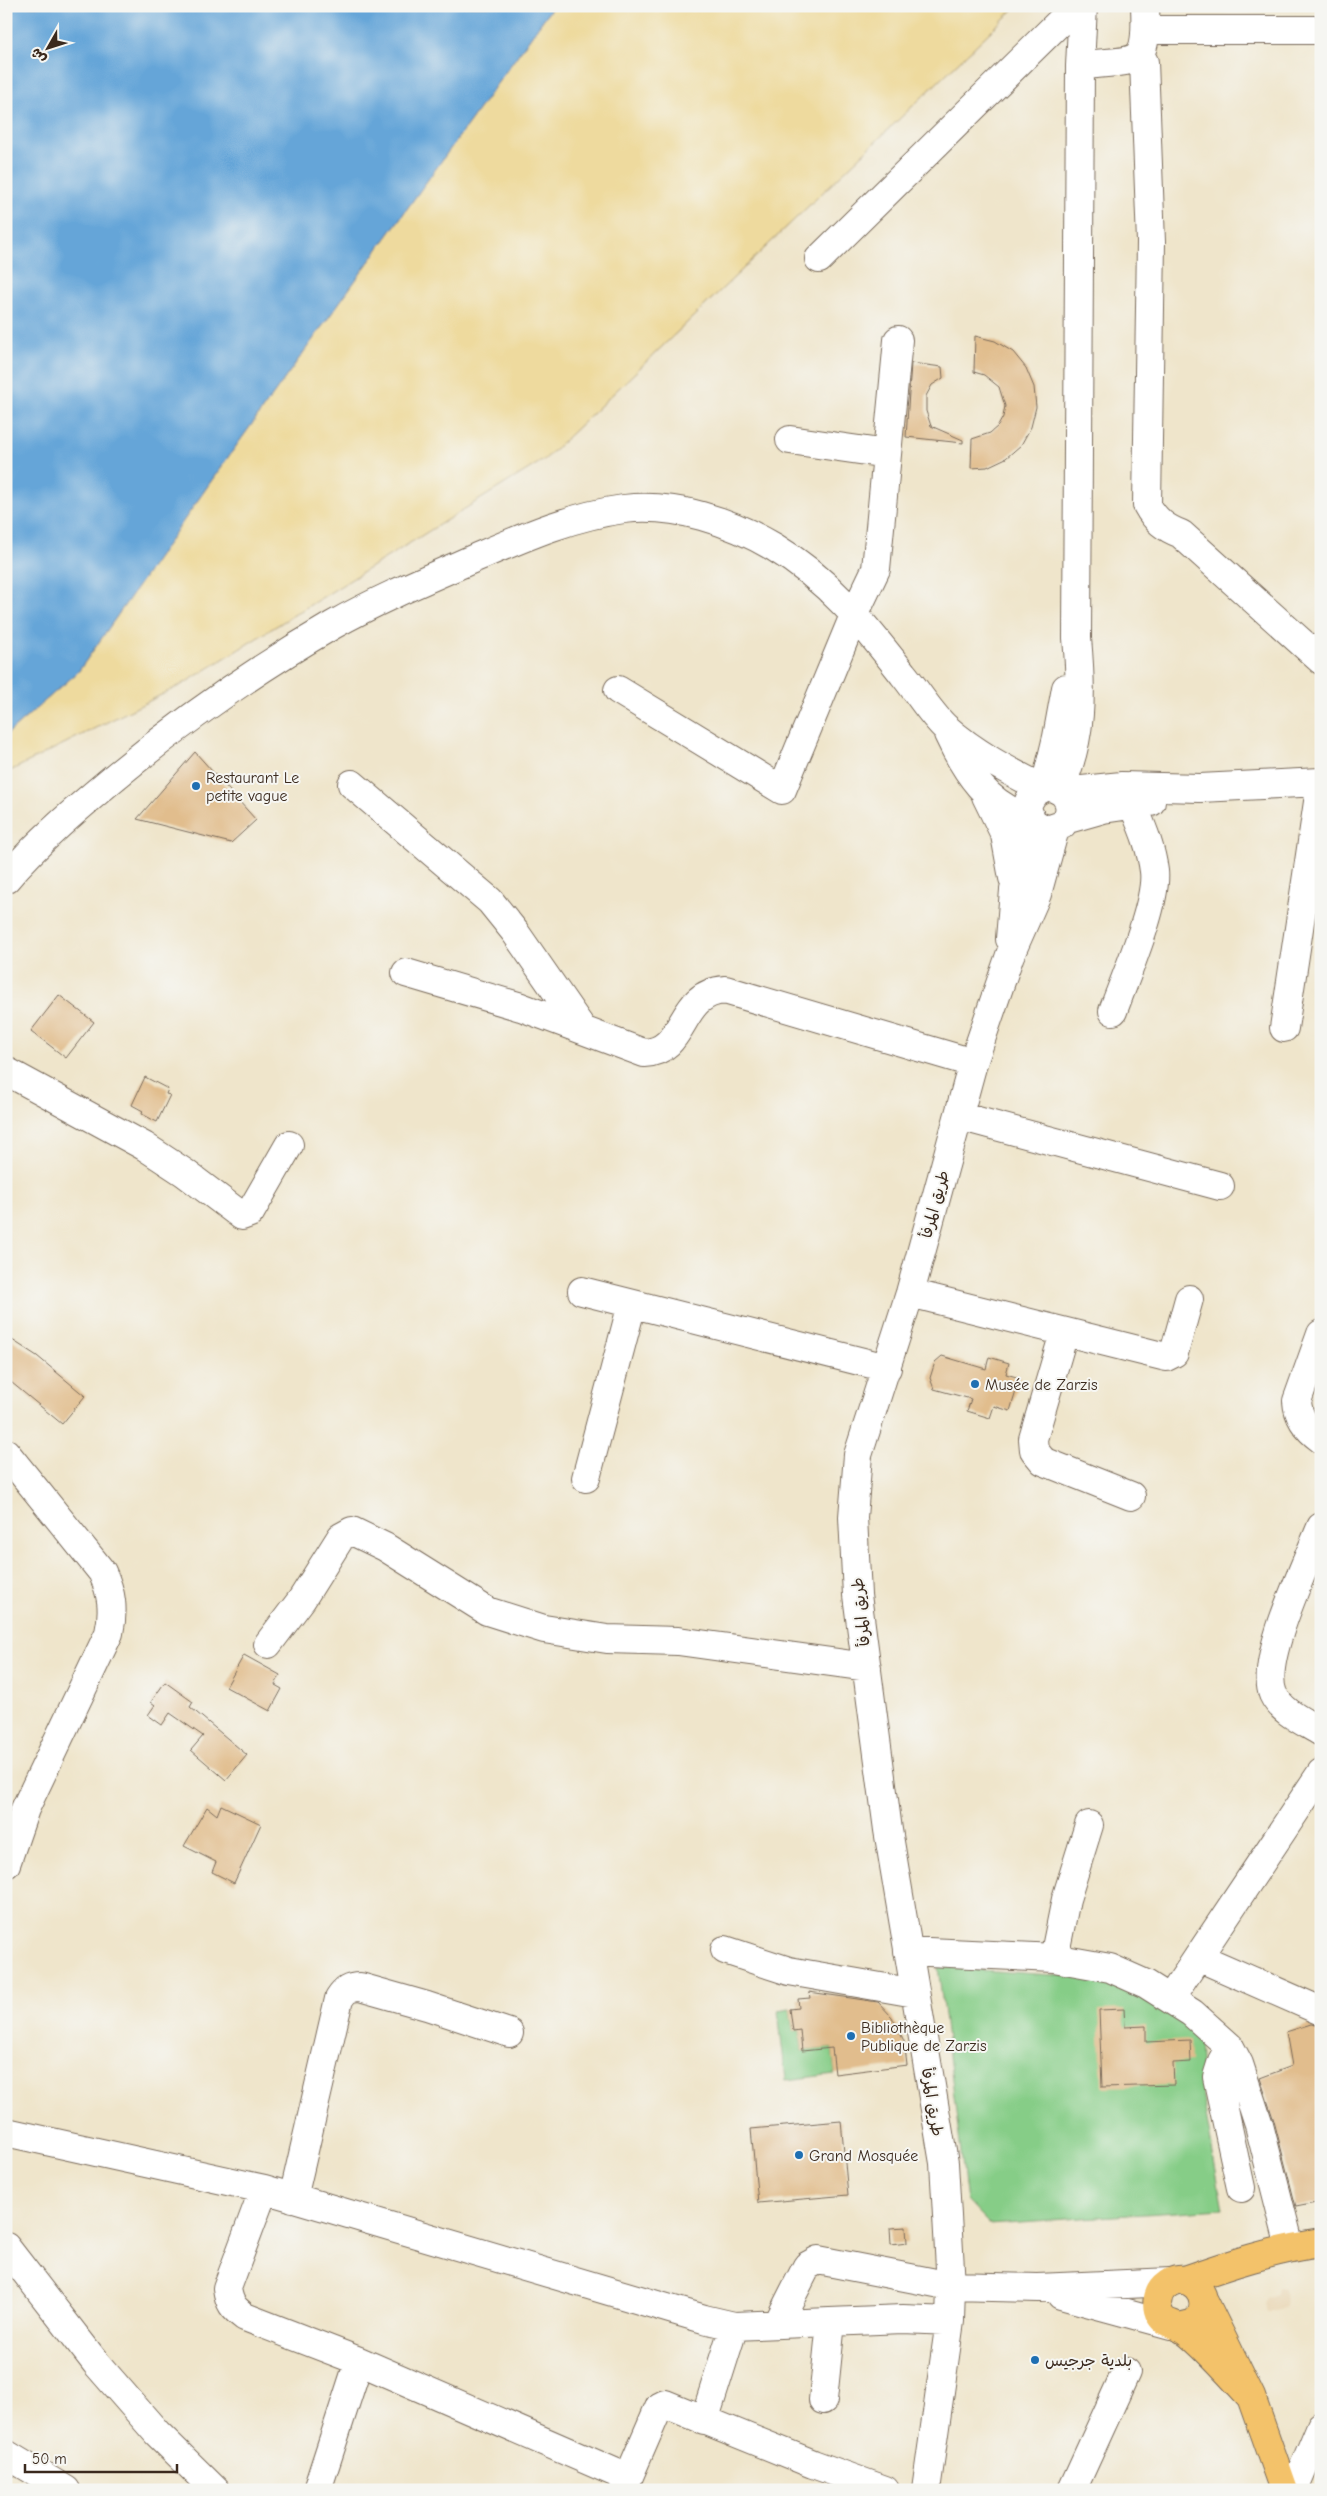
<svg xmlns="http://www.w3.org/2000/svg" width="1327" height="2496" viewBox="0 0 1327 2496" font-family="'Comic Neue','Playpen Sans Arabic',sans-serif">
  <rect width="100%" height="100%" fill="#f6f6f2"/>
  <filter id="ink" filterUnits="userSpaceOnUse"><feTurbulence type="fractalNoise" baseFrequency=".02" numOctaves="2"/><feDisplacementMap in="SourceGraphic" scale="10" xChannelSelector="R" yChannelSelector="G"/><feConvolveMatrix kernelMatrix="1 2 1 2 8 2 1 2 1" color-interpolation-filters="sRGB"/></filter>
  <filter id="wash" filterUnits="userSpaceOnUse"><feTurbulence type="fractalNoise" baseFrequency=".0096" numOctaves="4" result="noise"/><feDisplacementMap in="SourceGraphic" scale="20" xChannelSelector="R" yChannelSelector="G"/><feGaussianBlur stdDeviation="1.12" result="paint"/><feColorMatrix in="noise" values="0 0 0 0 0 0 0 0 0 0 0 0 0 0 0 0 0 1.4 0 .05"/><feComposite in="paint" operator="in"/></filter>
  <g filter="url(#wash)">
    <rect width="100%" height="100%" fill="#efe5cb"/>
    <!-- built -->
    <path fill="#ead9ba" d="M1278,2288L1285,2289L1286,2307L1267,2314L1265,2304L1267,2298L1277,2294Z"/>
    <!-- green -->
    <path fill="#86cd87" stroke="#607c52" d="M938,1967L1108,1979L1200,2032L1202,2093L1223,2209L989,2224L967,2201Z
      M790,2009L793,2031L800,2030L802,2051L832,2048L835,2074L786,2080L778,2011Z"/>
    <!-- sand -->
    <path fill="#eeda9e" stroke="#94825e" d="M553,6H1017L545,459L183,684L6,773V735L78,672L221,467Z"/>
    <!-- water -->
    <path fill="#65a5d8" stroke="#50687b" d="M6,6H553L221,467L78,672L6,735Z"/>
    <g id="blocks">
      <!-- building -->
      <path fill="#e1bd8d" d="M975,336L995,341L1013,352L1026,368L1034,387L1036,407L1031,427L1021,445L1006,458L987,467L971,468L972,439L990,433L998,426L1003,417L1005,406L999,387L984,375L974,372Z
        M911,363L942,367L943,378L932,385L926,396V411L931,426L963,440V443L906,437Z
        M195,752L256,820L231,843L137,819Z
        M59,995L94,1022L66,1058L31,1031Z
        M145,1077L168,1089L166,1094L170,1095L157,1122L142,1114L143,1111L132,1105Z
        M6,1336L37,1356L85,1396L62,1424L6,1378Z
        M942,1356L986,1369L989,1357L1009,1363L1006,1374L1020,1378L1010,1411L994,1406L990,1418L967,1411L971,1399L934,1389L930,1378L935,1362Z
        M244,1655L280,1675L275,1685L282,1689L270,1711L226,1687Z
        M165,1682L193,1702L190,1707L247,1755L226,1780L191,1750L203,1736L170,1713L162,1725L148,1715L155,1705L151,1702Z
        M221,1805L261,1824L234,1883L212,1872L216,1862L184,1846L207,1807L217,1815Z
        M809,1992L878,2002L892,2017L904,2041L907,2065L835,2074L832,2048L802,2051L800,2030L793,2031L790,2009L799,2008L798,1999L810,1998Z
        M1124,2009L1125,2027L1146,2026V2042L1190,2040L1191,2062L1173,2063L1174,2085L1102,2087L1099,2010Z
        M1311,2024L1321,2026V2202L1296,2207L1274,2121L1260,2078L1292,2066L1286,2032Z
        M841,2121L848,2195L758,2203L751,2129Z
        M906,2227L907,2243L891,2245L890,2228Z"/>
    </g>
  </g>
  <g filter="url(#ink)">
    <use href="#blocks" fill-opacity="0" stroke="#7a6b5b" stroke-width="1"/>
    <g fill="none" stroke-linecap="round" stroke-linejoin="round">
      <defs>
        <path id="minor" d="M1146,30H1321
          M1140,55L1144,62L1151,242L1147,505C1155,520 1165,528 1181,534L1321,660
          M1080,66C1135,57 1148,74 1145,6
          M819,259L1076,6
          M790,440L887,454
          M618,690L782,790L855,613L876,569L898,340
          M948,734C965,771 988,807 1030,818
          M352,784L490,901L515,932L583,1030
          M1045,787L1057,737L1066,688
          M1059,790C1083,739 1082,693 1077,638L1080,66L1083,6
          M1062,792C1072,803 1072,813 1062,825L1047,830L1033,823L1027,809L1029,801L1034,793L1045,787H1052L1062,792L1122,786L1200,788L1321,782
          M986,796L1005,835L1013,878
          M1068,819L1103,809L1151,802
          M6,879C37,842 79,807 116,776C184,720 257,669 333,625C379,599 427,579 475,558C524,537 571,516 624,509C675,503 730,521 774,547C829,580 864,624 903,674C917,691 930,713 946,728C974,753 1008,771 1042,788
          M1010,939L1014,890L1033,823
          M406,973L521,1007L644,1053C688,1051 677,993 725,990L973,1063
          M1113,1011C1125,978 1158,902 1154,871C1151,847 1142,827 1133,805
          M1284,1028L1321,782
          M6,1071L144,1146L185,1173L242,1216L250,1213L289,1145
          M959,1116L1220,1186
          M582,1291L887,1368
          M910,1293L1166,1357L1174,1353L1189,1299
          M1064,1333L1033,1439L1034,1450L1043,1461L1131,1496
          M1321,1334L1297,1401C1298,1418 1307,1429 1321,1439
          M6,1453L102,1572C112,1593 114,1610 109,1633L25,1809L6,1864
          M586,1478L632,1304
          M1321,1527C1307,1563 1259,1660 1273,1694C1281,1712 1305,1722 1321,1732
          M268,1644L302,1599L341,1537L352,1531L385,1547L487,1611L544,1629L607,1639L678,1641L867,1667
          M725,1950L789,1971L915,1993
          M908,1951L1054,1958L1110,1968L1146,1984L1192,2013L1230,2047L1239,2064L1259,2125L1290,2247
          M1198,1957L1321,2011
          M1054,1958L1066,1899L1089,1825
          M1170,1999L1321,1773
          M1230,2047L1222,2061L1217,2077L1241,2188
          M6,2132L264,2189L704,2319L734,2326L903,2319L950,2321
          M264,2189L227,2288C229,2303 233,2308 245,2317L359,2361L317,2490
          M293,2198L339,1999C345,1990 349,1987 360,1987L427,2006L509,2033
          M6,2247L96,2363L157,2433L215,2490
          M1061,2295L1171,2325
          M778,2323L807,2266L818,2260L951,2286L1038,2288L1171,2282
          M359,2361L628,2478
          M823,2400L831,2322
          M704,2421L734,2326
          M6,2454L66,2490
          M623,2490L659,2407L665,2404L813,2464L885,2490
          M926,2490L950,2321L951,2286L944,2163L888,1830L857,1595L853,1517L858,1455L910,1293L973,1063L1010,955L1037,894L1055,829
          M1072,2490L1126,2372
          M1294,2490L1321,2426"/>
        <path id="major" d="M1185,2280C1230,2264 1273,2250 1321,2243
          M1204,2301L1251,2397L1284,2490
          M1179,2327L1195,2323C1219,2297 1186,2265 1164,2287C1157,2294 1155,2306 1160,2315C1165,2324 1172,2323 1179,2327C1197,2336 1236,2381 1251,2397"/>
      </defs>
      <!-- minor casing -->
      <use href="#minor" stroke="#7a6b5b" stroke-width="30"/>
      <!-- major casing -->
      <use href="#major" stroke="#7a6b5b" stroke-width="30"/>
      <!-- minor -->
      <use href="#minor" stroke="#fff" stroke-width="28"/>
      <!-- major -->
      <use href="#major" stroke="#f3c26a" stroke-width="28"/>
    </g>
  </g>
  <!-- markers -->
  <g fill="#1f6fb2" stroke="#f6f6f2" stroke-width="2">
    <circle cx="196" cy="786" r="5"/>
    <circle cx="975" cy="1384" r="5"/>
    <circle cx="851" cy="2036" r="5"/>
    <circle cx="799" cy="2155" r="5"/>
    <circle cx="1035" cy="2360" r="5"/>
  </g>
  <g text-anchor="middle" stroke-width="4" stroke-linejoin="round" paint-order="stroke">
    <!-- poi labels -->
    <g font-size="16" fill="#3b2a1e" stroke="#f6f6f2" text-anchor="start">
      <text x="206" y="783">Restaurant Le<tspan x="206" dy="18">petite vague</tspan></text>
      <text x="985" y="1390">Musée de Zarzis</text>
      <text x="861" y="2033">Bibliothèque<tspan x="861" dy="18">Publique de Zarzis</tspan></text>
      <text x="809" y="2161">Grand Mosquée</text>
      <text x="1045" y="2366">بلدية جرجيس</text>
    </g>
    <!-- street labels -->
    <g font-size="16" fill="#3b2a1e" stroke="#f6f6f2">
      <text transform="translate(934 1204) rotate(-75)" y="6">طريق المرفأ</text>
      <text transform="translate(860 1612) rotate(-96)" y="6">طريق المرفأ</text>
      <text transform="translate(933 2102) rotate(81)" y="6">طريق المرفأ</text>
    </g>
  </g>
  <!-- margin -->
  <rect width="1327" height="2496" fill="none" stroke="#f6f6f2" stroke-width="25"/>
  <!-- north arrow -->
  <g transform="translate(48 48) rotate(231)" stroke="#f6f6f2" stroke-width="4" paint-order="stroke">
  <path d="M0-4L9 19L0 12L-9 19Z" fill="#3b2a1e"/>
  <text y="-8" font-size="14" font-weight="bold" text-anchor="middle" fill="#3b2a1e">ش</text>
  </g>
  <!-- scale -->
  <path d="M25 2464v8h152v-8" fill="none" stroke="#3b2a1e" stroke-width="2.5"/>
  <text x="32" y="2464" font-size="15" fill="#3b2a1e" stroke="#f6f6f2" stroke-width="4" paint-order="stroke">50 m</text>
</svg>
